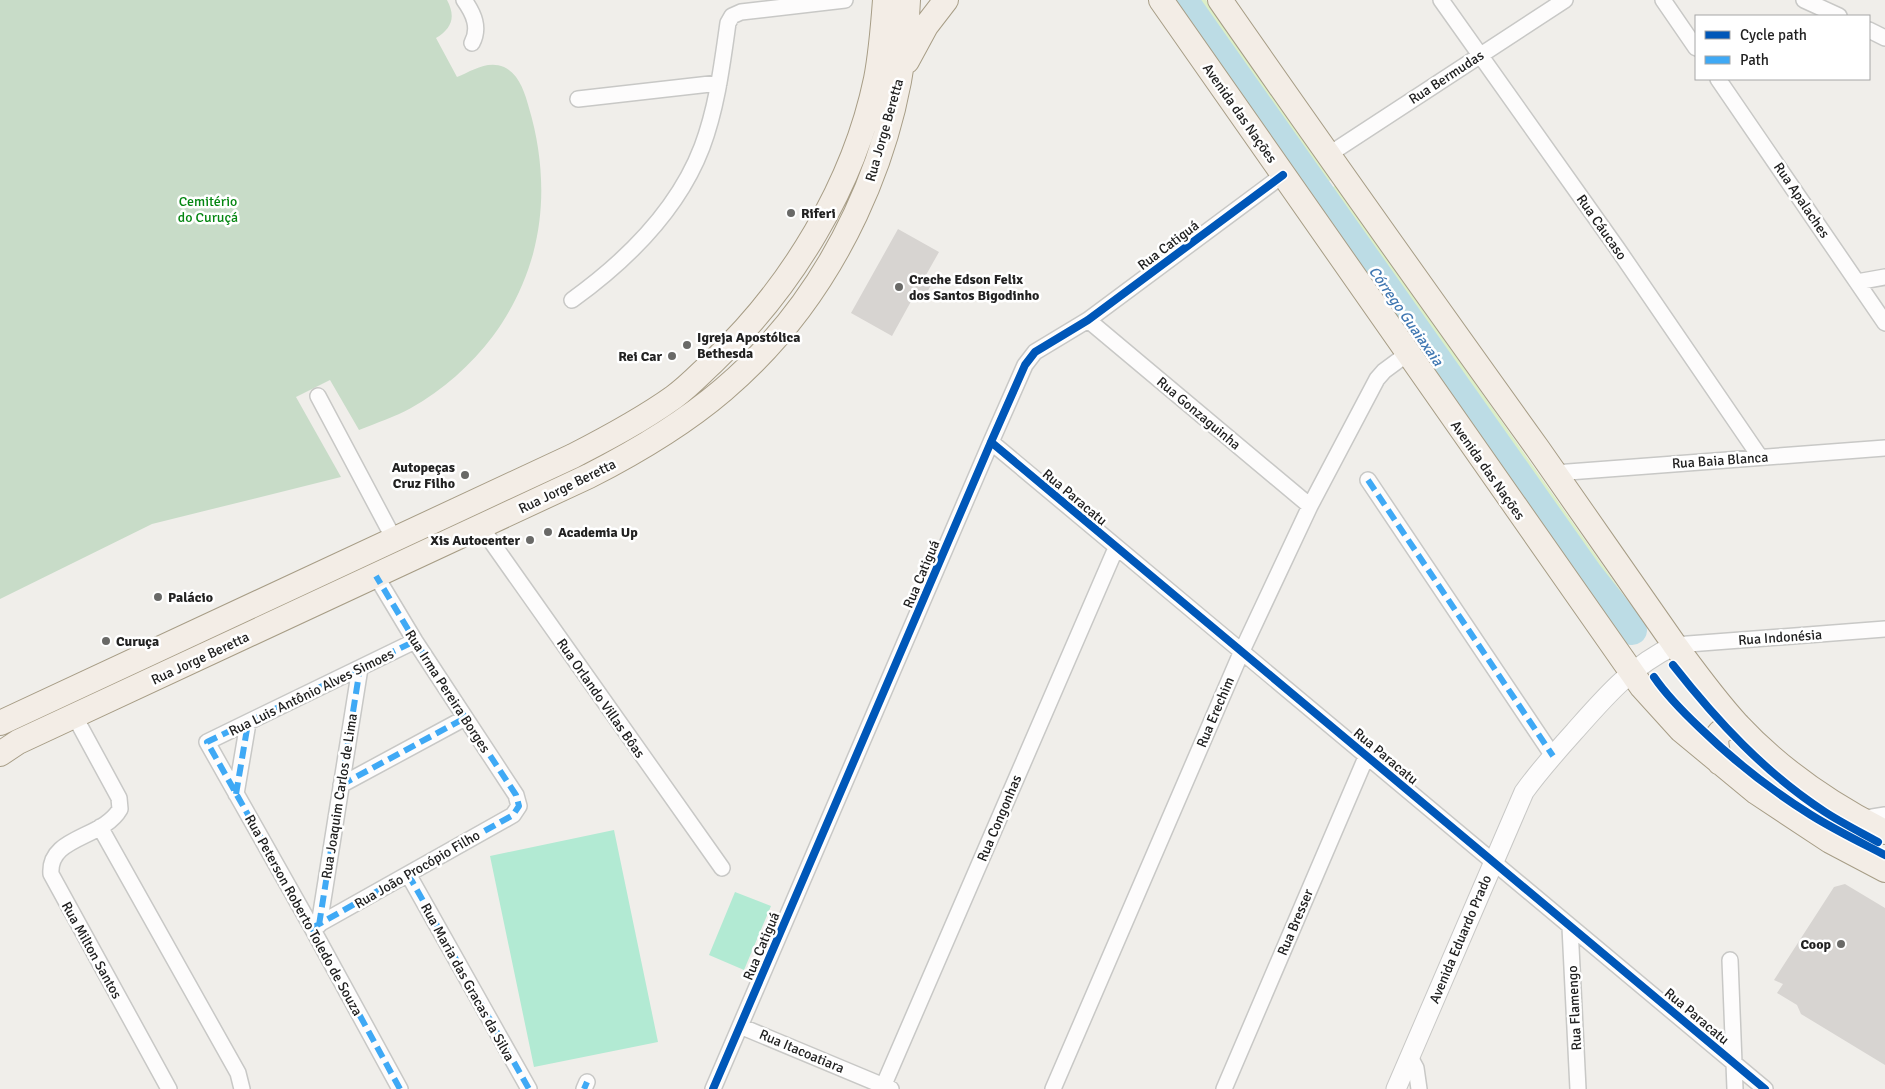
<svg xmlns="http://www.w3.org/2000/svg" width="1885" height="1089" viewBox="0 0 1885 1089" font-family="Signika,sans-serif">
  <rect width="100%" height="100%" fill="#f0eeea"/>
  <!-- grass -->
  <path fill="#dcefc7" d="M1191,0H1206L1332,179L1322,186Z
    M1336,185L1641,620L1637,624L1598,578L1326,192Z"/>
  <!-- cemetery -->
  <path fill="#c8dcc8" d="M0,0H447C456,17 452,28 436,38L457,77C472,71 487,60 504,67C519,74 525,93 529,108C543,155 546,206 533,254C525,283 511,312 493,336C471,365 443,390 411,408C395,417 376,423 359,430L330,380L296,397L341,477L152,524L0,599Z"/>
  <!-- pitch -->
  <path fill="#b2ead3" d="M614,830L658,1042L534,1067L490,856Z
    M735,892L771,906L744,970L709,955Z"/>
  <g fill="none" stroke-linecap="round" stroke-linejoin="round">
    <!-- river -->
    <path stroke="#bcdce5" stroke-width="30" d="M1183,0L1587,573L1632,630"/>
  </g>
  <!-- building -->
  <path fill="#d7d4d1" d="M898,229L939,252L926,275L934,280L922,301L914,296L892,336L851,313Z
    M1845,884L1885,908V1065L1801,1014L1797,1005L1777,993L1783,984L1774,980L1834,887Z"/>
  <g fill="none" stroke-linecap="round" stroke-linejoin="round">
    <defs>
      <path id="minor" d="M464,0C474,14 480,28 472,43
        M1441,0L1617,248L1760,457
        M1663,0L1696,48
        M1804,0L1839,16
        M1869,30L1885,38
        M1718,79L1885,323
        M578,99L719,83
        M1328,155L1565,0
        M1857,282L1885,277
        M572,300C626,261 678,210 702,147C717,107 722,65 728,23L732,16L741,12L845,0
        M1088,320L1310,506
        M318,396L394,539
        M991,442L1765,1089
        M1555,473L1885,448
        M1368,480L1553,756
        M481,527L722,868
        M1675,645L1885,629
        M75,717L119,798L120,809C103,839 48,836 51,874L169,1089
        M341,785L465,718
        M236,794L248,723
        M1860,819L1885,815
        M100,827L238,1073L242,1089
        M408,874L529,1089
        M319,925L360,668
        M1570,927L1578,1089
        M312,928L513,815L519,806L516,795L415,641L376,576
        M1730,960L1735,1089
        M740,1026L891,1089
        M1410,1057L1416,1068L1419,1089
        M400,1089L312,928L207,742L415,641
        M584,1089L587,1082
        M713,1089L991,442L1025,365L1035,352L1088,320L1283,175
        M882,1089L1116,548
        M1053,1089L1241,653L1310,506L1377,379L1384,371L1407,354
        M1224,1089L1367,755"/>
      <path id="tertiary" d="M1396,1089L1524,792C1539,771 1556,752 1574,732C1606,696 1630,667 1675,645"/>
      <path id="primary" d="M1161,0L1642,687L1681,730L1756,792L1830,841L1885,870
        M1220,0C1325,151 1431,300 1538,449C1584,514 1628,579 1674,644C1694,671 1714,699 1737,724C1779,769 1831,805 1885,832
        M907,61L926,26L946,0
        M0,723L573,456C608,438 642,420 674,397C688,387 701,373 714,361C791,288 854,185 876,79C881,53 883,27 885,0
        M0,754L18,742L589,476C636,452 682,425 723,390C835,295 903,146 908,0
        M1720,763C1715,739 1711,731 1738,725"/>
    </defs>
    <!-- minor casing -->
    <use href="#minor" stroke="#c8c8c6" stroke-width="18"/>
    <!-- tertiary casing -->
    <use href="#tertiary" stroke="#c8c8c6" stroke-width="21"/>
    <!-- primary casing -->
    <use href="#primary" stroke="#a79d86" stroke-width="26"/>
    <!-- minor -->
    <use href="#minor" stroke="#fdfcfc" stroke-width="15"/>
    <!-- tertiary -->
    <use href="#tertiary" stroke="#fdfcfc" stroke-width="19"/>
    <!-- primary -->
    <use href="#primary" stroke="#f3ede6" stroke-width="24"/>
    <!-- quiet -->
    <path stroke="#3fa9f5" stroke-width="6" stroke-dasharray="12 6" stroke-linecap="butt" d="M1368,480L1553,756
      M341,785L465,718
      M236,794L248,723
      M408,874L529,1089
      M319,925L360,668
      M312,928L513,815L519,806L516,795L415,641L376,576
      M400,1089L312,928L207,742L415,641
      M584,1089L587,1082"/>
    <defs>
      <path id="cycleway" d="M991,442L1765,1089
        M1673,665C1717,721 1765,773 1825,812C1842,823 1860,832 1878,842
        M1654,677C1667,696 1683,712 1700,728C1733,760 1771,790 1811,815C1835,830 1860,842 1885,855
        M713,1089L991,442L1025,365L1035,352L1088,320L1283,175"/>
    </defs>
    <!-- cycleway casing -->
    <use href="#cycleway" stroke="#fff" stroke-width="11"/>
    <!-- cycleway -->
    <use href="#cycleway" stroke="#0057b8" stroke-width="8"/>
  </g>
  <!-- markers -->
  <g fill="#696967" stroke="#fff" stroke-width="2">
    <circle cx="791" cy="213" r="5"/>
    <circle cx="899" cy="287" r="5"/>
    <circle cx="687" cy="345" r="5"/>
    <circle cx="672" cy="356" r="5"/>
    <circle cx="465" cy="475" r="5"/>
    <circle cx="548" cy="532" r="5"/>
    <circle cx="530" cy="540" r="5"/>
    <circle cx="158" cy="597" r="5"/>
    <circle cx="106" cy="641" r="5"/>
    <circle cx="1841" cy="944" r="5"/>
  </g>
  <g text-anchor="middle" stroke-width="5" stroke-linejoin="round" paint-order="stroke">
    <!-- street labels -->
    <g font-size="14" fill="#212121" stroke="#fff">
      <text transform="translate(1446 77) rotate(-33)" y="5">Rua Bermudas</text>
      <text transform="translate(1240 113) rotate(55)" y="5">Avenida das Nações</text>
      <text transform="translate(884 130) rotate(-74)" y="5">Rua Jorge Beretta</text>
      <text transform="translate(1802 200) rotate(56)" y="5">Rua Apalaches</text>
      <text transform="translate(1602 227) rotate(55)" y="5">Rua Cáucaso</text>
      <text transform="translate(1168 245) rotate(-37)" y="5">Rua Catiguá</text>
      <text transform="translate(1199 413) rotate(40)" y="5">Rua Gonzaguinha</text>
      <text transform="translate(1720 460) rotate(-4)" y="5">Rua Baia Blanca</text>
      <text transform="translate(1488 470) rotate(55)" y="5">Avenida das Nações</text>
      <text transform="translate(567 486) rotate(-26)" y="5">Rua Jorge Beretta</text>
      <text transform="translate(1075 497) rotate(40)" y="5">Rua Paracatu</text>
      <text transform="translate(921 574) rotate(-67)" y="5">Rua Catiguá</text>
      <text transform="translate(1780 637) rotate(-4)" y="5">Rua Indonésia</text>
      <text transform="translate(200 658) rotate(-25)" y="5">Rua Jorge Beretta</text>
      <text transform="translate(448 691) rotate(57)" y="5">Rua Irma Pereira Borges</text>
      <text transform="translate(311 692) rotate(-26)" y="5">Rua Luis Antônio Alves Simoes</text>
      <text transform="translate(601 698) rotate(55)" y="5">Rua Orlando Villas Bôas</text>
      <text transform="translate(1215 712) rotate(-67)" y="5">Rua Erechim</text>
      <text transform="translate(1386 756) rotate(40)" y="5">Rua Paracatu</text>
      <text transform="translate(339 796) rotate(-81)" y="5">Rua Joaquim Carlos de Lima</text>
      <text transform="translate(999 818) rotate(-67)" y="5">Rua Congonhas</text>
      <text transform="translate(417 869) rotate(-30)" y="5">Rua João Procópio Filho</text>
      <text transform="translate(304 915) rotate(61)" y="5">Rua Peterson Roberto Toledo de Souza</text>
      <text transform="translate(1295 922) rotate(-67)" y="5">Rua Bresser</text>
      <text transform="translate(1460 939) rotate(-67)" y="5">Avenida Eduardo Prado</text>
      <text transform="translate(761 946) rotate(-67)" y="5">Rua Catiguá</text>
      <text transform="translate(92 950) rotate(61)" y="5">Rua Milton Santos</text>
      <text transform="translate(468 982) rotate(61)" y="5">Rua Maria das Gracas da Silva</text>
      <text transform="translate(1574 1008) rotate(-93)" y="5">Rua Flamengo</text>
      <text transform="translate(1697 1016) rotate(40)" y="5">Rua Paracatu</text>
      <text transform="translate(802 1051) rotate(23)" y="5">Rua Itacoatiara</text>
    </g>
    <!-- park labels -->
    <g font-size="14" fill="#048611" stroke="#fff">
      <text x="208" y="206">Cemitério<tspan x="208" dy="16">do Curuçá</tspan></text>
    </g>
    <!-- poi labels -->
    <g font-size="14" font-weight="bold" fill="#212121" stroke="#fff" text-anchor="start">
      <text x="801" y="218">Riferi</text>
      <text x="909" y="284">Creche Edson Felix<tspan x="909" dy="16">dos Santos Bigodinho</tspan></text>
      <text x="697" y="342">Igreja Apostólica<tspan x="697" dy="16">Bethesda</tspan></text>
      <text x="662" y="361" text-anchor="end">Rei Car</text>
      <text x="455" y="472" text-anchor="end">Autopeças<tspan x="455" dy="16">Cruz Filho</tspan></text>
      <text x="558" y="537">Academia Up</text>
      <text x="520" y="545" text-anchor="end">Xis Autocenter</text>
      <text x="168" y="602">Palácio</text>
      <text x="116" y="646">Curuça</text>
      <text x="1831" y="949" text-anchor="end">Coop</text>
    </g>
    <!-- water labels -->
    <g font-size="15" font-style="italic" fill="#4178b2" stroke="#fff">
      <text transform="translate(1406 316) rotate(55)" y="5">Córrego Guaiaxaia</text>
    </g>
  </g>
  <!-- legend -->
  <rect x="1695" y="15" width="175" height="65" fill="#ffffff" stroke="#a6a6a6"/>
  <rect x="1705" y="31" width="25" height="8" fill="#0057b8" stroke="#a6a6a6"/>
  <text x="1740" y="40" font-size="15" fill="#212121">Cycle path</text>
  <rect x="1705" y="56" width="25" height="8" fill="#3fa9f5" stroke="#a6a6a6"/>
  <text x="1740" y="65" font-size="15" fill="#212121">Path</text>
</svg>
